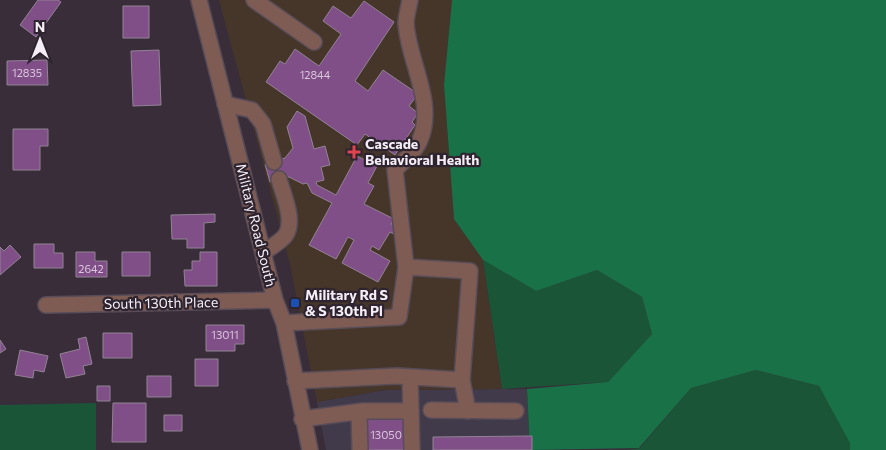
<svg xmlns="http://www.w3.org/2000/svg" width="886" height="450" viewBox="0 0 886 450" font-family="Commissioner,sans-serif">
  <rect width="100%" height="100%" fill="#392d3a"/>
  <!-- commercial -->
  <path fill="#413a4a" d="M527,389L530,450H326L317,402L385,390Z"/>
  <!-- medical -->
  <path fill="#453629" d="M219,0H452L444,85L454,219L483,260L502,389L385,390L317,402L290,264Z"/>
  <!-- green -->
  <path fill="#1b5537" d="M483,260L536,291L597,270L642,297L652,334L608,382L502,389Z
    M756,370L819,386L851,443L850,450H626L640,448L691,388Z
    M96,403V450H0V405Z"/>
  <!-- forest -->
  <path fill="#197148" d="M452,0H886V450H850V443L819,386L756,370L691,388L639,448L530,450L527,389L608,382L652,334L642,297L597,270L536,291L483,260L454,219L444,85Z"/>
  <!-- building -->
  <path fill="#814f88" stroke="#918393" d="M38,0H58L61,2L36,37L20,25Z
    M364,1L394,22L355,81L368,91L383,70L418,94L409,106L418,113L412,122L415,125L395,155L365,134L357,145L266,82L280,61L285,64L295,49L319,66L341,34L323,21L333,6L351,18Z
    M123,6H149V38H123Z
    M159,50L161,105L133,106L131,51Z
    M47,60L48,85H7V61Z
    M297,111L305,116L314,149L325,146L330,165L321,167L324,180L316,182L317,185L336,195L357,156L377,166L368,183L374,186L364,204L394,219L391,224L399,228L396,235L390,232L379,250L372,246L370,250L390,261L378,282L342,263L354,240L348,237L336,259L309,245L332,203L312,193L307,183L303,184L289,177L270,182L265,164L285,158L293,148L287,127Z
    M13,129H48V146H40V170H13Z
    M215,214V222L204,223V248H187V239H172L171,215Z
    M34,244H54V253H63V268H34Z
    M10,245L21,257L0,275V247L4,251Z
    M76,252H95V261H107V277H76Z
    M122,252H150V276H122Z
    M200,252H217V286H185L184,270H192V261H200Z
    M206,325H244V344H235V351H206Z
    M103,333H132V358H103Z
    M86,337L92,364L83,366L85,374L66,378L60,354L80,349L78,339Z
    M0,340L6,349L0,353Z
    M20,350L48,356L44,372L34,370L33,378L15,375Z
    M195,359H218V386H195Z
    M147,376H171V397H147Z
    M97,386H110V401H97Z
    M113,403H146V442H112Z
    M164,415H182V431H164Z
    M404,418L405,450H368L366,419Z
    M532,436V450H433V437Z"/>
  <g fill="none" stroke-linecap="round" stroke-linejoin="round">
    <defs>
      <path id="minor" d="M199,0L275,300L284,323L310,450
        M254,0L314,42
        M225,104L252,110L263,124L274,162
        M263,253C269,248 279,243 285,236C296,221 283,195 279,179
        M406,267L470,271L462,380L468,411
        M46,305L275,300
        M284,323L399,317L406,267L395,170C403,161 416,151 420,140C436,102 408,61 406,23C406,16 409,7 410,0
        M410,377L411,411
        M295,381L397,376L462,380
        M431,410L516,411
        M359,412L360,450
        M302,419L363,411H411L412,450"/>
    </defs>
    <!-- minor casing -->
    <use href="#minor" stroke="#574c58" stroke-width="18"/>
    <!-- minor -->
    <use href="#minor" stroke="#7e5c53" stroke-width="15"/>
  </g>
  <!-- markers -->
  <path fill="#e0444e" stroke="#2e2430" stroke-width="2" d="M351.5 144.5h5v5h5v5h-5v5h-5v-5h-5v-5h5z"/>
  <rect fill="#1a4fb4" stroke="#2e2430" stroke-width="2" x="290" y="298" width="10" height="10" rx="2.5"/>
  <g text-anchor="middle" stroke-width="4.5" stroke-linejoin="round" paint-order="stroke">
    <!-- number labels -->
    <g font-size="11" fill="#d8c6da">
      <text x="27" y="77">12835</text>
      <text x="315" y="79">12844</text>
      <text x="91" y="273">2642</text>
      <text x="225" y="339">13011</text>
      <text x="386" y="439">13050</text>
    </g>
    <!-- poi labels -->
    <g font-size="14" font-weight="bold" fill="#f5eef6" stroke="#2e2430" text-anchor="start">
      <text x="365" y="149">Cascade<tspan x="365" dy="16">Behavioral Health</tspan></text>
      <text x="305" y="300">Military Rd S<tspan x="305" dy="16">&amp; S 130th Pl</tspan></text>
    </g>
    <!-- street labels -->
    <g font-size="14" fill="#f5eef6" stroke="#2e2430">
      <text transform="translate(256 225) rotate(76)" y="5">Military Road South</text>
      <text transform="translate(161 303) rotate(-1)" y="5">South 130th Place</text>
    </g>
  </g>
  <!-- north arrow -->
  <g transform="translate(40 40)" stroke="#2e2430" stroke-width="4" paint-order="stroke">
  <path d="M0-4L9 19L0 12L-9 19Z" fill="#f5eef6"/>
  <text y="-8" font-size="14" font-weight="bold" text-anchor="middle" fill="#f5eef6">N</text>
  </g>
</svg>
